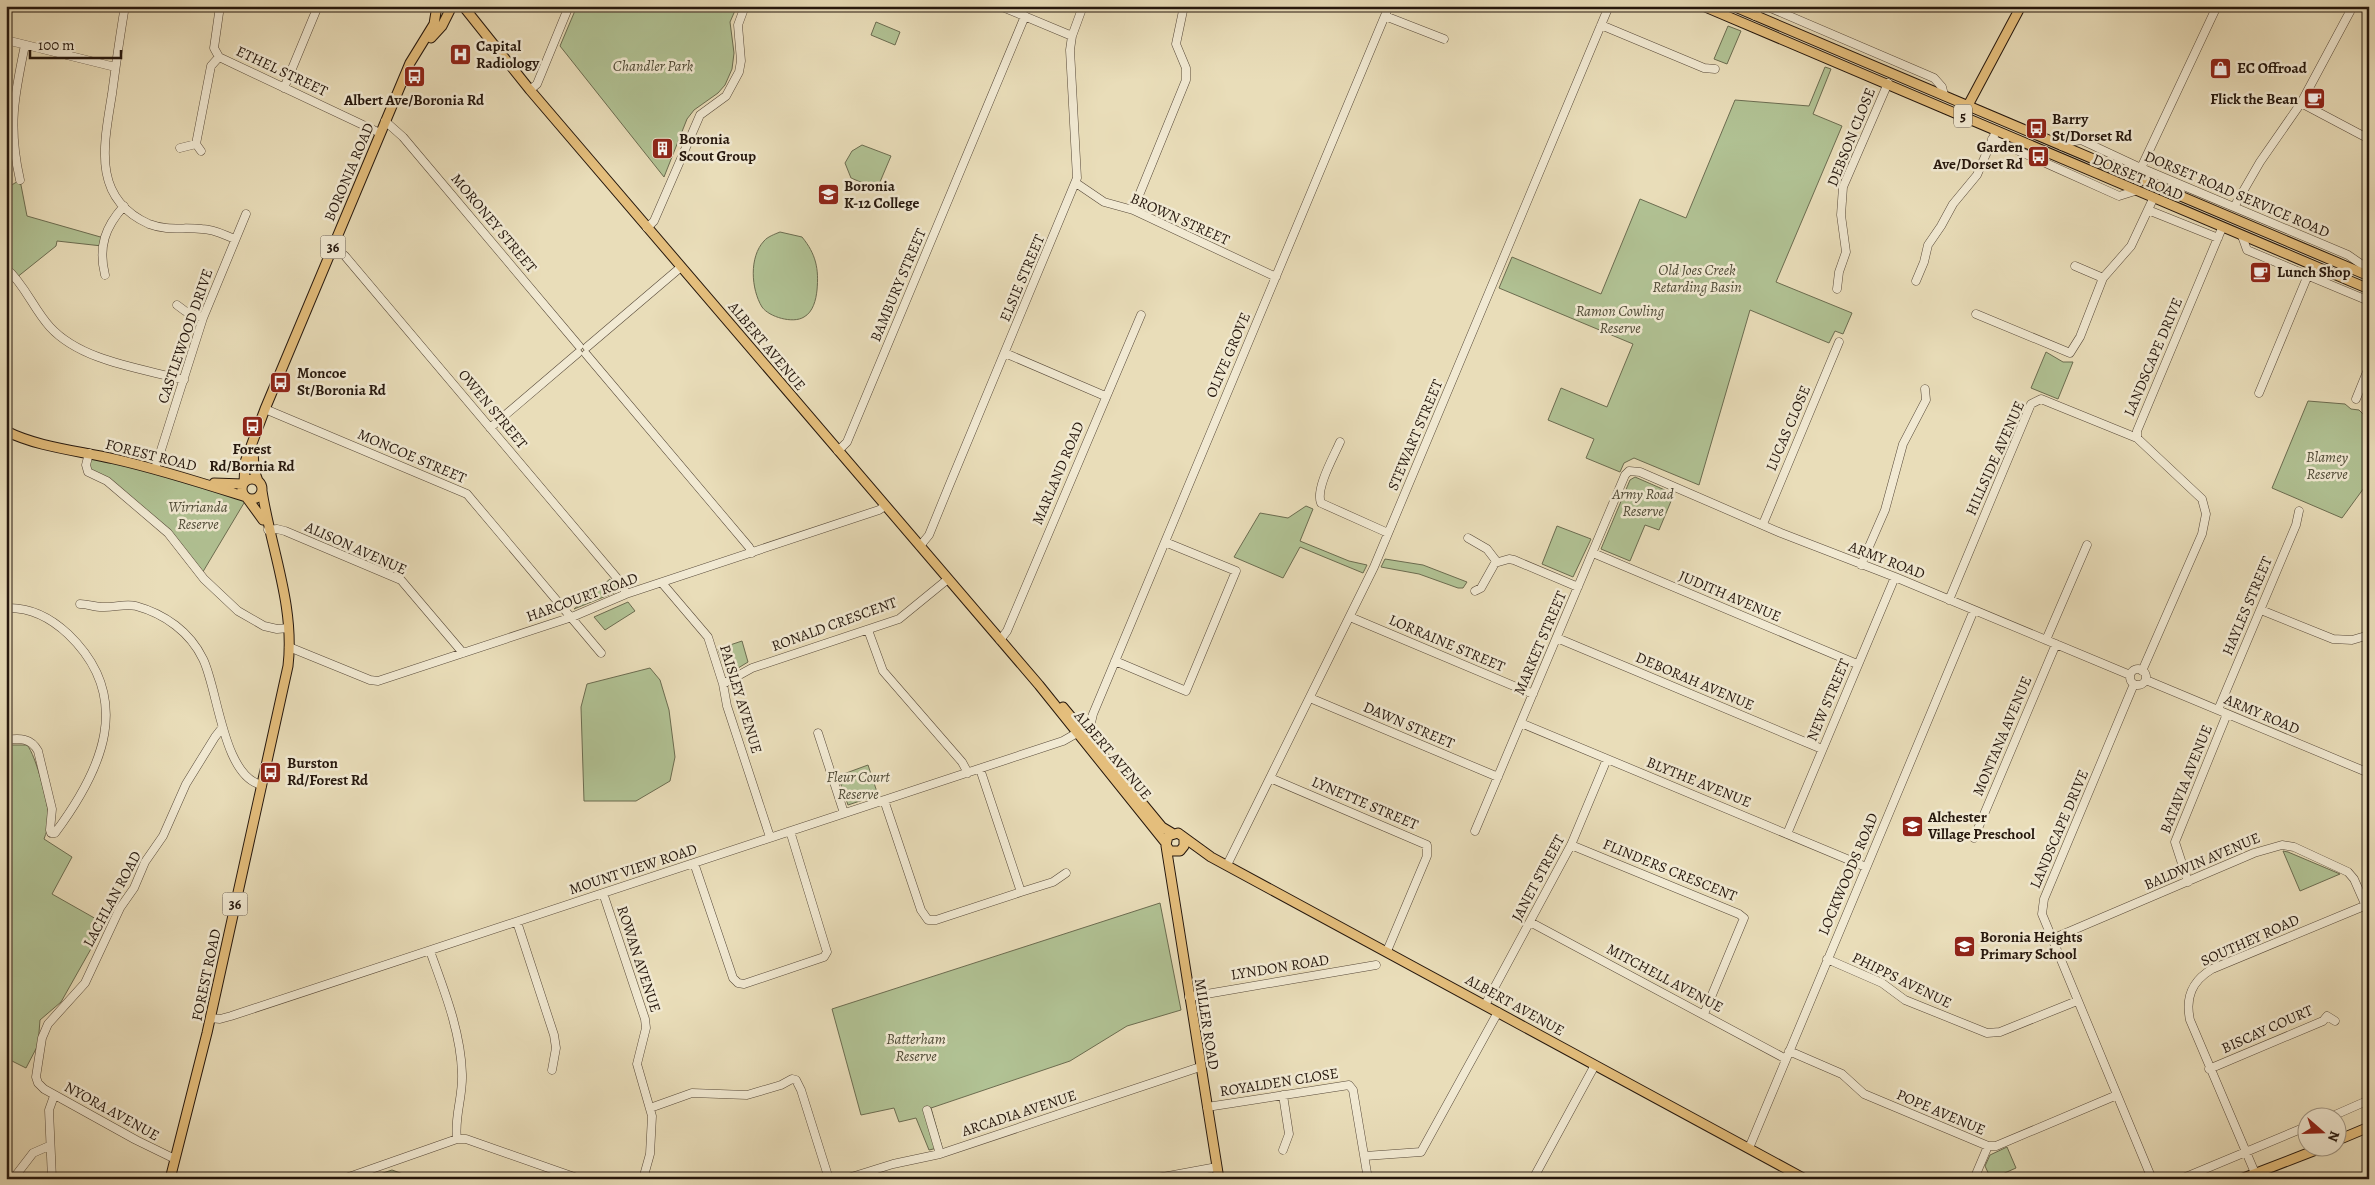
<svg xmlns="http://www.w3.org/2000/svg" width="2375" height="1185" viewBox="0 0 2375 1185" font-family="Alegreya,serif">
  <rect width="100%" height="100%" fill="#e9ddb9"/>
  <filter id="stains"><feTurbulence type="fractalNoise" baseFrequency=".004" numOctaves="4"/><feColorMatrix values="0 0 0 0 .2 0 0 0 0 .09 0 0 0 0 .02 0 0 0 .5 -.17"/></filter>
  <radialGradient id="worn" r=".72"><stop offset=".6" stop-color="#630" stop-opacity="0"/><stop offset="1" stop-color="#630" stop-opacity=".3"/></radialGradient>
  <!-- green -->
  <path fill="#b1c294" stroke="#6b6c50" d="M577,6H737L730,22L734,53L732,69L725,85L718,93L694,110L687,119L664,177L560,46Z
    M876,22L900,32L895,45L871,35Z
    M1728,26L1741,31L1727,64L1714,59Z
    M1825,67L1831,69L1813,114L1842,126L1776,282L1852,313L1843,334L1835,331L1829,343L1750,310L1699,485L1634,458L1624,463L1620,472L1586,458L1594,439L1548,420L1561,388L1607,407L1633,344L1499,288L1512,257L1601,294L1640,199L1686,218L1735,100L1809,106Z
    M862,145L891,156L877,189L851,178L845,163L852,151Z
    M20,180L27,216L104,238L102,246L57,241L56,246L16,278L6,268V196L10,186Z
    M780,232L802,237C816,254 819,269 817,290C816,300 813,312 804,317C793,324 769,317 762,307C751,289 749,257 764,241C767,237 775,234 780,232Z
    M2046,352L2063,362H2073L2058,399L2031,388Z
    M2308,401L2345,404L2351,409L2359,410L2369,420V481L2342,518L2272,488Z
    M89,453L247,498L201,575L168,533L87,470Z
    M1635,477L1674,494L1659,530L1645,525L1630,561L1601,549L1630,480Z
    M1306,506L1313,509L1300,541L1349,561L1367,565L1363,573L1300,547L1283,578L1234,557L1260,513L1288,518Z
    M1557,526L1591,539L1573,577L1542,564Z
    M1385,559L1423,565L1467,582L1463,588H1458L1419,574L1381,567Z
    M610,579L618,587L616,592L574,609Z
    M628,602L635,611L605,630L594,617Z
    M742,641L748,662L730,673L726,672L718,649Z
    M650,668L660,680L669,710L675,757L670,781L636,801H584L581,707L587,684Z
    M6,745H27C36,755 49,806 49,820C49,826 46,833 44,839L72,857L52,894L105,924L61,1002L40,1020L38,1045L26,1068L6,1058Z
    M868,765L878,795L848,805L838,776Z
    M2283,851L2288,852L2340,874L2300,891Z
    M1160,903L1181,1010L1127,1026L1070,1061L931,1108L942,1147L929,1150L916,1118L899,1122L894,1108L861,1115L832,1009Z
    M2007,1147L2016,1168L1991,1179L1985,1166L1990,1155Z
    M392,1170L417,1179H390L380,1174Z"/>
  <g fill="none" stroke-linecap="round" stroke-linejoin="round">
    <defs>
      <path id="minor" d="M125,6C120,35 116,64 112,94C104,144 91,198 149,224C167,231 184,227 202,229C214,229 224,235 235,239
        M220,6L214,48L219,57L380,133
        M1000,6L1072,36
        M1766,6L1934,78L1942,87L1944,95
        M1385,16L1444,39
        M1755,16L1759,6
        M1601,25L1704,68L1715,69
        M6,40L115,67
        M284,88L318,6
        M530,90L537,84L569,6
        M2301,103L2369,139
        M385,121L403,137L579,346
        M1992,139L2119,196L2135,191
        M196,144L211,66L219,57
        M2062,146L2069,142L2081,140L2141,168L2348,255L2361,264L2369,275
        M180,148L196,144L201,151
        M2141,168L2217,6
        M20,180C8,127 14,97 25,45
        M1076,183L1104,202L1133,210L1276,277
        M2234,207L2260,162L2301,103L2353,6
        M1133,210L1186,80V68L1176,44L1184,6
        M2148,210L2218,238
        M647,228L654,221L700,115L726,96L739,72L741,61L738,25L745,6
        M2242,236L2247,250L2369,301
        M333,246L345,256L622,584L626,594
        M2075,266L2103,278
        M6,268C25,285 33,308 50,327C81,361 140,368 184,380
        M105,275C98,247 105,227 124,206
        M1916,281L1924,262L1928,245L1941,226L1953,204L1977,175L1996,131
        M1837,289L1839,272L1846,252L1841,215L1843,187L1888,83
        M177,305L185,311L203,318
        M1976,314L2070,353L2080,337L2103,278L2131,246L2153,199
        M587,347L681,267
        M1005,353L1105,396
        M586,354L749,547L752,553
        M2259,393L2308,275
        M2356,399L2369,367
        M265,409L467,494L601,653
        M490,428L578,353
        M1340,442C1334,456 1315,489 1321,503L1388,533
        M838,451L847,442L1025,16
        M89,453L86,465L88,472L107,481L168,533L204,579L238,611L264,626L277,629L289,628
        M155,469L203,318L246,214
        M1763,524L1839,342
        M268,530L277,529L285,531L401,580L463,653
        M1468,538L1487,549L1497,562
        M920,546L929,535L949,486L1077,178L1070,50L1072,36L1083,6
        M1593,553L1857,664
        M1861,565L1885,510L1903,444L1926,400L1925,389
        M662,583L708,637L723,684L727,706L770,837
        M1475,591L1481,588L1495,563L1509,559L1514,560L1578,587
        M1949,600L2031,404L2041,399L2137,438
        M80,604C88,604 94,607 102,607C113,608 125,603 136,606C165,614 190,632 203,659C218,689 223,777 262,785
        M6,608C30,607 51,618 68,634C135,698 102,770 55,833H51L50,830L52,809L38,751C31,738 20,738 6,740
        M2261,610L2333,639L2352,640L2369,635
        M1350,617L1533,694
        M868,630L883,671L962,762L968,773
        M1557,638L1822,749
        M1000,640L1007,631L1141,315
        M2046,640L2087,545
        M289,647L370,680L378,681L572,617L626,594L879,510L885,506
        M1115,661L1186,691L1236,571L1165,542
        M2130 677a8 8 0 1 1 16 0a8 8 0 1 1-16 0Z
        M2142,671L2202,534L2206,514L2202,499L2137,438V431L2222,228
        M2146,680L2369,773
        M723,684L752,668L899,619L948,579
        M2134,684L2044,899L2042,914L2152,1179
        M1310,698L1498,777
        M2218,710L2296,525L2299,511
        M1521,723L1866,867
        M818,733L844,813
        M1086,733L1090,727L1093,714L1389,6
        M1270,778L1427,845V856L1387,951
        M884,800L921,910L928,920H936L1021,892L980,769
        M1475,831L1625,475L1629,471L1640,472L1781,533L1895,577L2130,675
        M1787,834L1895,577
        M1974,838L2056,644
        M1571,845L1739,914L1744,918L1704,1014
        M694,863L733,978L738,983L744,984L824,957L827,952L790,831
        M1227,865L1374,567L1609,6
        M2188,882L2175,842L2227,714
        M1021,892L1053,882L1066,873
        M603,893L645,1019L646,1028L637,1064L652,1116L650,1154L643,1179
        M517,922L554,1035L556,1048L552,1070
        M1530,922L1786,1059
        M2052,939L2254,853L2282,845L2294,847L2348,872L2354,879L2369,913
        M430,951C444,990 461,1032 462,1074C463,1097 454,1117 457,1139
        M1827,959L1882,983L1905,1000L1987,1033L2000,1032L2077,1001
        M1189,997L1376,965
        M1485,1005L1571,845L1607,759
        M210,1018L220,1019L231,1016L1063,741L1077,733
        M1789,1051L1842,1074L1864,1094L1988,1146H1996L2117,1095
        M2209,1069L2323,1021L2327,1016L2335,1021
        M1207,1107L1349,1085L1353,1090L1368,1179
        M650,1108L692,1093L747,1095L781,1085L792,1079L796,1080L801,1090L829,1179
        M927,1110L940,1154
        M2328,1118L2369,1100
        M1749,1148L1974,610
        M1283,1150L1289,1134L1283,1095
        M1365,1156L1421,1152L1498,1012
        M175,1159L136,1140L44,1089L38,1083L36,1077L42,1038L48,1024L85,983L120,908L134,888L145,862L163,836L186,784L215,737L222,728
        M2255,1173L2190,1020C2185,997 2192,981 2212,969L2369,904
        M13,1179L33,1153L49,1146
        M52,1179L49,1110L54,1096
        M343,1179L457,1139H466L580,1179
        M845,1179L893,1164L940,1154L1200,1067
        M1152,1179L1217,1167
        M1533,1179L1595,1065
        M1974,1179L1988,1146
        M2181,1179L2308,1126"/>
      <path id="major" d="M463,6L530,90L1039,685L1165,842
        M1703,6L2369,289
        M1733,6L2369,276
        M431,38L442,26L450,10
        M1965,111L2021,6
        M6,431C37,447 80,451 114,459C159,469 202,483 246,497
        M253,448L254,470L258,481
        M242 489a10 10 0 1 1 20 0a10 10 0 1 1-20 0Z
        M214,483L243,484
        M244,483L245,462L265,409L410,63L434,24L437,6
        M247,498L263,520
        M1063,707L1162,827L1172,833
        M1184,839V846L1180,851H1170L1166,845L1168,836L1178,833L1211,857L1805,1179
        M1166,846L1219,1179
        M2338,1140L2369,1127
        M170,1179L207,1033L288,666C295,606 271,549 262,491
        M2241,1179L2321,1148"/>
    </defs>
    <!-- minor casing -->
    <use href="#minor" stroke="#564838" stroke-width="9"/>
    <!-- major casing -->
    <use href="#major" stroke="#25170d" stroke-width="11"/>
    <!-- minor -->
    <use href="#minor" stroke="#f1e9d2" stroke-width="8"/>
    <!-- major -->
    <use href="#major" stroke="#e4be7c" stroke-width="9"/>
  </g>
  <!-- icons -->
  <defs>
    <symbol id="hospital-square" viewBox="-11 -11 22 22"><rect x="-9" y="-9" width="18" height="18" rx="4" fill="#8f2418" stroke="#f1e9d2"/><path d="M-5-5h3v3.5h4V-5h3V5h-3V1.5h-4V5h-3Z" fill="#fff"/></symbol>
    <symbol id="shop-square" viewBox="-11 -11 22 22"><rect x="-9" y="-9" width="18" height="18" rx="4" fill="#8f2418" stroke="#f1e9d2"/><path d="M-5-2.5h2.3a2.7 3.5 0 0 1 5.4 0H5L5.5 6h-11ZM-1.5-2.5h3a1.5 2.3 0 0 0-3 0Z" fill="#fff"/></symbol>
    <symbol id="bus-square" viewBox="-11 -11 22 22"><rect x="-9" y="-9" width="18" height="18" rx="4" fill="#8f2418" stroke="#f1e9d2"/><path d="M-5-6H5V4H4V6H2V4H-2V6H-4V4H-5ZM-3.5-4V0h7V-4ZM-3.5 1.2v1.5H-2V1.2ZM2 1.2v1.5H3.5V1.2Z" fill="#fff"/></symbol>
    <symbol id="cafe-square" viewBox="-11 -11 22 22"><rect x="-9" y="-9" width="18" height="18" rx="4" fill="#8f2418" stroke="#f1e9d2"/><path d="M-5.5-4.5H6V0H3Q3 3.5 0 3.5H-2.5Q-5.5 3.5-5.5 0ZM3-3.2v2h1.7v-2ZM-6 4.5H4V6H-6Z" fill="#fff"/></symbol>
    <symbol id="building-square" viewBox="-11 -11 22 22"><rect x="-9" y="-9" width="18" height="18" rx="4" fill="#8f2418" stroke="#f1e9d2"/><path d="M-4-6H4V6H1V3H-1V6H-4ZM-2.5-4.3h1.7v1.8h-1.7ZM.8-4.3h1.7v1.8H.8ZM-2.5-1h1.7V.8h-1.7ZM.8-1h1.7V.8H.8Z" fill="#fff"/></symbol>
    <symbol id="school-square" viewBox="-11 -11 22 22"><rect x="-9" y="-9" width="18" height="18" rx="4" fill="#8f2418" stroke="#f1e9d2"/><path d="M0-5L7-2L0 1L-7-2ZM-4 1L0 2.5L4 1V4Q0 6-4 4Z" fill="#fff"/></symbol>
  </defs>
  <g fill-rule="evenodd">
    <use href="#hospital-square" x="448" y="42" width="25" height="25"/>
    <use href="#shop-square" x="2208" y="56" width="25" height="25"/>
    <use href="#bus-square" x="402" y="64" width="25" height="25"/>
    <use href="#cafe-square" x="2302" y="86" width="25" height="25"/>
    <use href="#bus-square" x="2024" y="116" width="25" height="25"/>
    <use href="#building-square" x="650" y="136" width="25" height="25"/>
    <use href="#bus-square" x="2026" y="144" width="25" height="25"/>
    <use href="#school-square" x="816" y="182" width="25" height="25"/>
    <use href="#cafe-square" x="2248" y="260" width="25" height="25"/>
    <use href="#bus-square" x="268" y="370" width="25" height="25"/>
    <use href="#bus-square" x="240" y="414" width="25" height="25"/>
    <use href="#bus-square" x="258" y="760" width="25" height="25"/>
    <use href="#school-square" x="1900" y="814" width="25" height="25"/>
    <use href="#school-square" x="1952" y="934" width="25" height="25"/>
  </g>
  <g text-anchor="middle" stroke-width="5" stroke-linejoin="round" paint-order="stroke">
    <!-- shield labels -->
    <g fill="#f1e9d2" stroke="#625648" stroke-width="1">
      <rect x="1954" y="104.5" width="18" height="23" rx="4"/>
      <rect x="320.5" y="235.5" width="25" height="23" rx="4"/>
      <rect x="222.5" y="892.5" width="25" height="23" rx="4"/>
    </g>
    <g font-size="14" font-weight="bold" fill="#25170d">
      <text x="1963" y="121">5</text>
      <text x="333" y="252">36</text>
      <text x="235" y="909">36</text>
    </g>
    <!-- poi labels -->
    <g font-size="15" font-weight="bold" fill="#25170d" stroke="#f1e9d2" text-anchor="start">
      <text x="476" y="51">Capital<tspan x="476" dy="17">Radiology</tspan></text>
      <text x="2237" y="73">EC Offroad</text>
      <text x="2298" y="104" text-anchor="end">Flick the Bean</text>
      <text x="414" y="105" text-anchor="middle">Albert Ave/Boronia Rd</text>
      <text x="2052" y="124">Barry<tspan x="2052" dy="17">St/Dorset Rd</tspan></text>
      <text x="679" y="144">Boronia<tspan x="679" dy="17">Scout Group</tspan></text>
      <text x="2023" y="152" text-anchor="end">Garden<tspan x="2023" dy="17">Ave/Dorset Rd</tspan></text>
      <text x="844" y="191">Boronia<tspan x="844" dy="17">K-12 College</tspan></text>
      <text x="2277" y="277">Lunch Shop</text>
      <text x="297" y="378">Moncoe<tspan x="297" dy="17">St/Boronia Rd</tspan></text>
      <text x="252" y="454" text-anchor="middle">Forest<tspan x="252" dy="17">Rd/Bornia Rd</tspan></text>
      <text x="287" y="768">Burston<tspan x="287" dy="17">Rd/Forest Rd</tspan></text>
      <text x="1928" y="822">Alchester<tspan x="1928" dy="17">Village Preschool</tspan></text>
      <text x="1980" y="942">Boronia Heights<tspan x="1980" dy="17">Primary School</tspan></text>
    </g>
    <!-- park labels -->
    <g font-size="15" font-style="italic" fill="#4f4a36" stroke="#f1e9d2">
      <text x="653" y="71">Chandler Park</text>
      <text x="1697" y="275">Old Joes Creek<tspan x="1697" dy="17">Retarding Basin</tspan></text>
      <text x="1620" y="316">Ramon Cowling<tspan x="1620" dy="17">Reserve</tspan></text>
      <text x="2327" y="462">Blamey<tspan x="2327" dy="17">Reserve</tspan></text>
      <text x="1643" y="499">Army Road<tspan x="1643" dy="17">Reserve</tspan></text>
      <text x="198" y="512">Wirrianda<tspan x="198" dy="17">Reserve</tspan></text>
      <text x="858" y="782">Fleur Court<tspan x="858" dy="17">Reserve</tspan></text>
      <text x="916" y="1044">Batterham<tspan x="916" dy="17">Reserve</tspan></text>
    </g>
    <!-- street labels -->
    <g font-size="15" fill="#25170d" stroke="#f1e9d2">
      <text transform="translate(282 71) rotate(25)" y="5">ETHEL STREET</text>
      <text transform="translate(1851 137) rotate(-68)" y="5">DEBSON CLOSE</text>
      <text transform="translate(349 172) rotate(-67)" y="5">BORONIA ROAD</text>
      <text transform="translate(2138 177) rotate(23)" y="5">DORSET ROAD</text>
      <text transform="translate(2237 194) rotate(23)" y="5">DORSET ROAD SERVICE ROAD</text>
      <text transform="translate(1180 219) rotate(24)" y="5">BROWN STREET</text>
      <text transform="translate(494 223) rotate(50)" y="5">MORONEY STREET</text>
      <text transform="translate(1022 278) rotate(-67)" y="5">ELSIE STREET</text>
      <text transform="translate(898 285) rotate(-67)" y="5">BAMBURY STREET</text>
      <text transform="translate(185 336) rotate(-71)" y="5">CASTLEWOOD DRIVE</text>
      <text transform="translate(767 346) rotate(50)" y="5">ALBERT AVENUE</text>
      <text transform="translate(1228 355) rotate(-67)" y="5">OLIVE GROVE</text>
      <text transform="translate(2153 357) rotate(-67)" y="5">LANDSCAPE DRIVE</text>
      <text transform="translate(493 409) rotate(50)" y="5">OWEN STREET</text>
      <text transform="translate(1788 428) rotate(-67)" y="5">LUCAS CLOSE</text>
      <text transform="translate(1415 435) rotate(-67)" y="5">STEWART STREET</text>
      <text transform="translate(151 455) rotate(14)" y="5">FOREST ROAD</text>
      <text transform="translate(412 456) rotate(23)" y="5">MONCOE STREET</text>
      <text transform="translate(1995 458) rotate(-66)" y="5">HILLSIDE AVENUE</text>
      <text transform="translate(1058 473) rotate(-67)" y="5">MARLAND ROAD</text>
      <text transform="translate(356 548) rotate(24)" y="5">ALISON AVENUE</text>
      <text transform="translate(1887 560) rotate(21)" y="5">ARMY ROAD</text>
      <text transform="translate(1730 596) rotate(23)" y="5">JUDITH AVENUE</text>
      <text transform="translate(582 597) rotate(-20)" y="5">HARCOURT ROAD</text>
      <text transform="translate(2247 606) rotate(-67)" y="5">HAYLES STREET</text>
      <text transform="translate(834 624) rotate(-20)" y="5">RONALD CRESCENT</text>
      <text transform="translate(1447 643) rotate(23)" y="5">LORRAINE STREET</text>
      <text transform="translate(1540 643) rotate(-67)" y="5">MARKET STREET</text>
      <text transform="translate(1695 681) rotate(23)" y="5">DEBORAH AVENUE</text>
      <text transform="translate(741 699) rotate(73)" y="5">PAISLEY AVENUE</text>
      <text transform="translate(1828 700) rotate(-67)" y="5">NEW STREET</text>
      <text transform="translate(2262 714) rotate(23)" y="5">ARMY ROAD</text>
      <text transform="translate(1409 725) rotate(23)" y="5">DAWN STREET</text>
      <text transform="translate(2002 736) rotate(-67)" y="5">MONTANA AVENUE</text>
      <text transform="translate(1113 755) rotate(50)" y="5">ALBERT AVENUE</text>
      <text transform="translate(2186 779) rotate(-68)" y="5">BATAVIA AVENUE</text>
      <text transform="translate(1699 782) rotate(22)" y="5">BLYTHE AVENUE</text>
      <text transform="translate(1365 803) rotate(23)" y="5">LYNETTE STREET</text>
      <text transform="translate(2059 829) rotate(-67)" y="5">LANDSCAPE DRIVE</text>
      <text transform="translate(2202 861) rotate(-23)" y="5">BALDWIN AVENUE</text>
      <text transform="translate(633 869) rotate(-18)" y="5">MOUNT VIEW ROAD</text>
      <text transform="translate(1670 870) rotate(22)" y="5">FLINDERS CRESCENT</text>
      <text transform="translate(1848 874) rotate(-67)" y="5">LOCKWOODS ROAD</text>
      <text transform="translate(1538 878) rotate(-62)" y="5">JANET STREET</text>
      <text transform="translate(112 899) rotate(-62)" y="5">LACHLAN ROAD</text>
      <text transform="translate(2250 940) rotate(-24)" y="5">SOUTHEY ROAD</text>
      <text transform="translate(639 959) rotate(72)" y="5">ROWAN AVENUE</text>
      <text transform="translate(1280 967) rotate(-9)" y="5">LYNDON ROAD</text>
      <text transform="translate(206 975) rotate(-78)" y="5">FOREST ROAD</text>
      <text transform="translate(1665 978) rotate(28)" y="5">MITCHELL AVENUE</text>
      <text transform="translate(1902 980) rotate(26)" y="5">PHIPPS AVENUE</text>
      <text transform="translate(1515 1005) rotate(29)" y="5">ALBERT AVENUE</text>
      <text transform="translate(1207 1024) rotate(81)" y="5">MILLER ROAD</text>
      <text transform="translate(2267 1029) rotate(-24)" y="5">BISCAY COURT</text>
      <text transform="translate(1279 1082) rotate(-9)" y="5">ROYALDEN CLOSE</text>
      <text transform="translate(112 1111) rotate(29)" y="5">NYORA AVENUE</text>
      <text transform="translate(1941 1112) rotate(23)" y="5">POPE AVENUE</text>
      <text transform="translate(1019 1113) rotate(-18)" y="5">ARCADIA AVENUE</text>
    </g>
  </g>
  <!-- margin -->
  <rect width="2375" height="1185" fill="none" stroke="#e9ddb9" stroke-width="25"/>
  <rect x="8" y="8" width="2360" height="1170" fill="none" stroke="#25170d" stroke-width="2.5"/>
  <rect x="12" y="12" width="2350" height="1160" fill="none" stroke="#25170d"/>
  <!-- north arrow -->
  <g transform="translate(2322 1132) rotate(110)"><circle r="24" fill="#f1e9d2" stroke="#9f9583"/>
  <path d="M0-4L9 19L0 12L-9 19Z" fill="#8f2418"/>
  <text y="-8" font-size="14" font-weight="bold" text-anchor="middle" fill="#25170d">N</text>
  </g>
  <!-- scale -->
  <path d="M30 50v8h91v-8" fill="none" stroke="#25170d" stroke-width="2.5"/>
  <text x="38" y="50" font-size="15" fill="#25170d" stroke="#f1e9d2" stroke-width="4" paint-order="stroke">100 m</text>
  <rect width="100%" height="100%" filter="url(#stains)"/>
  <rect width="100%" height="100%" fill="url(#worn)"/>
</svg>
